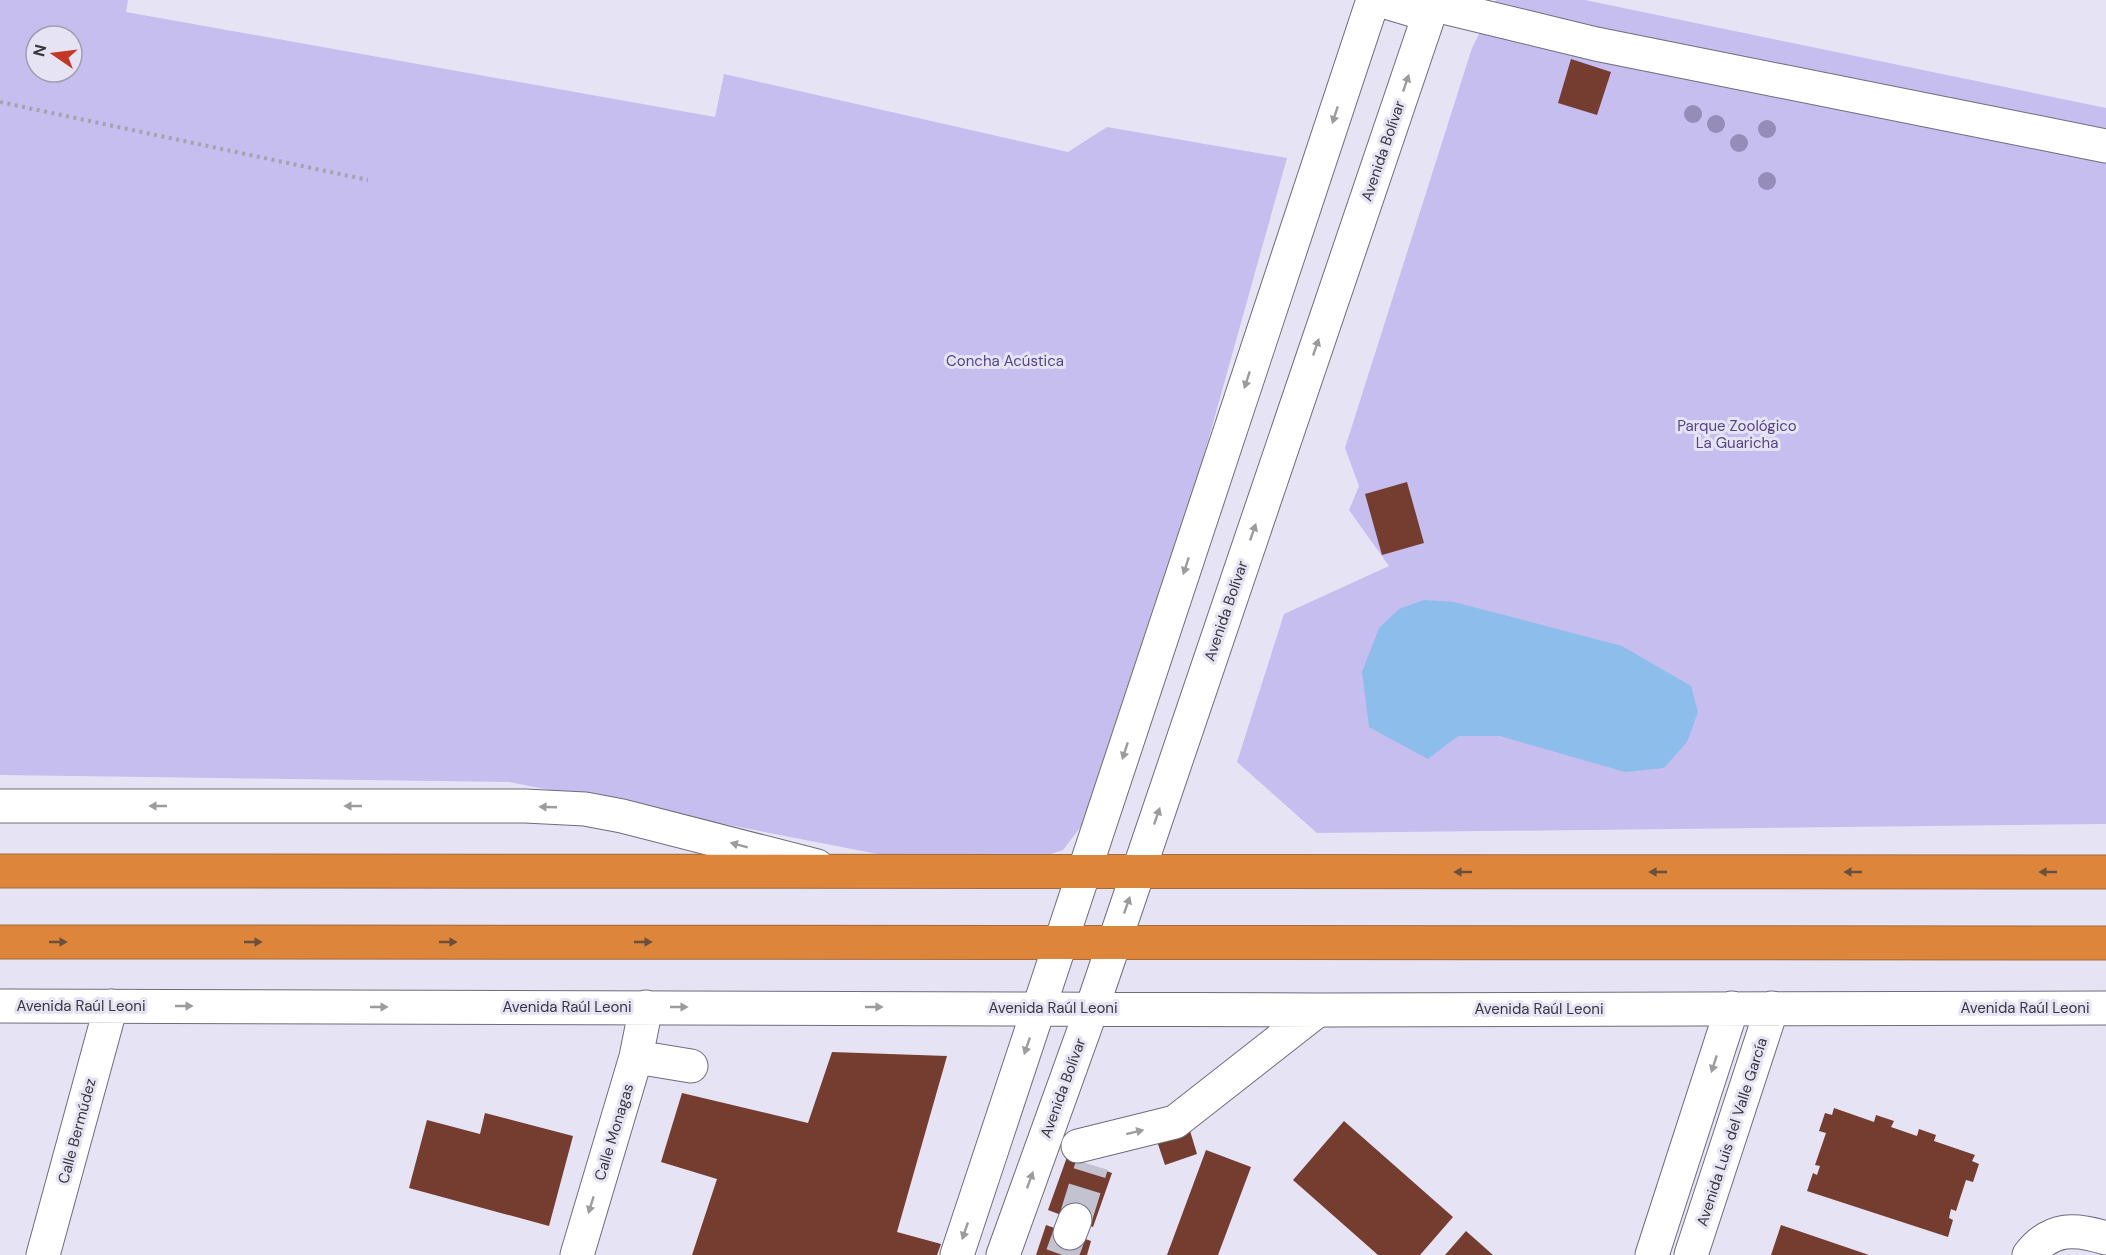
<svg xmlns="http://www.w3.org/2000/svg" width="2106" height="1255" viewBox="0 0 2106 1255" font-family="'DM Sans',sans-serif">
  <rect width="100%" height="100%" fill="#e6e4f4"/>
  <!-- green -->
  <path fill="#c5beef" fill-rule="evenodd" d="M0,0H128L126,12L715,117L724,74L1068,152L1107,127L1287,158L1194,491L1086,820L1063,850L1027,862L898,858L509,782L0,775ZM36,36H72V72H36Z
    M1496,0H1585L2106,108V824L1317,833L1237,762L1284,614L1389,566L1349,510L1359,486L1345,448L1472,48Z"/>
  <!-- water -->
  <path fill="#8dbdeb" d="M1424,600L1454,602L1622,646L1691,686L1698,712L1687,742L1664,768L1625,772L1500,736H1458L1428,759L1369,727L1362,672L1379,628L1399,609Z"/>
  <!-- building -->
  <path fill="#753c30" d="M1571,59L1611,72L1597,115L1558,103Z
    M1407,482L1424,543L1382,555L1365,494Z
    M832,1052L947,1056L897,1232L941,1244L937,1255H692L717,1179L661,1162L682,1093L808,1123Z
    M1834,1108L1874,1122L1876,1115L1894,1121L1891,1127L1917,1136L1919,1129L1936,1135L1934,1141L1975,1155L1972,1161L1979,1164L1973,1182L1966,1180L1956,1211L1951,1209L1949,1218L1953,1220L1948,1237L1807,1191L1813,1173L1817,1175L1820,1166L1815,1165L1826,1133L1819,1131L1825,1113L1832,1115Z
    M485,1113L573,1136L549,1226L409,1188L427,1120L480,1134Z
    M1344,1121L1453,1217L1420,1255H1378L1293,1180Z
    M1188,1124L1197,1154L1165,1165L1155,1135Z
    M1206,1150L1251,1167L1218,1255H1167Z
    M1067,1157L1112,1173L1093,1227L1048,1210Z
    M1046,1225L1091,1241L1087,1255H1036Z
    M1781,1225L1869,1255H1771Z
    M1466,1231L1493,1255H1445Z"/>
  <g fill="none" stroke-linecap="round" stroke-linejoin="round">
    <!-- minor-tunnel -->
    <path stroke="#c3c2d0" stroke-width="33" stroke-dasharray="33 16" stroke-linecap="butt" d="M1075,1220L1092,1165
      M1062,1255L1070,1233"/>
    <defs>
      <path id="minor" d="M1435,5L1596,44L2106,146
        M0,806H525L585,809L622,816L817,866
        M0,1006L1318,1010L2106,1008
        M636,1057L691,1066
        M1078,1146L1175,1122L1318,1010
        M1070,1233L1075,1220
        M43,1255L111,1006
        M577,1255L636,1057L646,1007
        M957,1255L1373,0
        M1003,1255L1092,1008L1429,15L1379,0
        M1652,1255L1732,1008
        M1691,1255L1772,1008
        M2029,1255C2051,1227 2075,1228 2106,1238"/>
      <path id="highway" d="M0,871L2106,872
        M0,942L2106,943"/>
    </defs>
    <!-- minor casing -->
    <use href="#minor" stroke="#6e6d7b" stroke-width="35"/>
    <!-- highway casing -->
    <use href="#highway" stroke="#a36a3c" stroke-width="35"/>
    <!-- path -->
    <path stroke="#a4a3af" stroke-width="4" stroke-dasharray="3 4.5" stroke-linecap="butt" d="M0,102L368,180"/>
    <!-- minor -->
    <use href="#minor" stroke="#fff" stroke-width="33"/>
    <!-- highway -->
    <use href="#highway" stroke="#dd853b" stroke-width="33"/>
  </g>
  <!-- trees -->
  <g fill="#968cba">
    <circle cx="1693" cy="114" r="9"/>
    <circle cx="1716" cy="124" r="9"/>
    <circle cx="1767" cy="129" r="9"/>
    <circle cx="1739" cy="143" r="9"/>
    <circle cx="1767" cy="181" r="9"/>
  </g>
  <!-- one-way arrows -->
  <defs><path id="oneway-solid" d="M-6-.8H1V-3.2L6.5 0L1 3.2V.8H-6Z" transform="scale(1.5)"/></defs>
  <g fill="#9c9c9e">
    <use href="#oneway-solid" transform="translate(1406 83) rotate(-71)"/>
    <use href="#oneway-solid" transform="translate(1335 115) rotate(108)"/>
    <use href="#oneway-solid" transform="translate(1316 347) rotate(-71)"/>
    <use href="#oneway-solid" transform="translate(1247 380) rotate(108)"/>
    <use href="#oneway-solid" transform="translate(1253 532) rotate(-71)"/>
    <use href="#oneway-solid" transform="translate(1186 566) rotate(108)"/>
    <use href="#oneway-solid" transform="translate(1125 751) rotate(108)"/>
    <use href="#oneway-solid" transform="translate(158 806) rotate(-180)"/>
    <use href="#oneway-solid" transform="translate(353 806) rotate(-180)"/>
    <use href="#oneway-solid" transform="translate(548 807) rotate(-178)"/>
    <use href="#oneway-solid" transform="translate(1157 816) rotate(-71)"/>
    <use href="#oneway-solid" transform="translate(739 845) rotate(-165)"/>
    <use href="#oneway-solid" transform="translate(1127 905) rotate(-71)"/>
    <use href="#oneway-solid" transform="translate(184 1006)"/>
    <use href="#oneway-solid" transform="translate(379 1007)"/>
    <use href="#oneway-solid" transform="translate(679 1007)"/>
    <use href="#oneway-solid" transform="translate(874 1007)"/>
    <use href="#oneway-solid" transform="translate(1027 1046) rotate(109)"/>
    <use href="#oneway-solid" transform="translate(1714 1064) rotate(108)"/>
    <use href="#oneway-solid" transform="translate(1135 1132) rotate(-14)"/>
    <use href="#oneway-solid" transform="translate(1030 1180) rotate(-70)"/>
    <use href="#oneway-solid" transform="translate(591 1205) rotate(107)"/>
    <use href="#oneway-solid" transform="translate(965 1231) rotate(109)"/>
  </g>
  <g fill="#6a4f3d">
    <use href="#oneway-solid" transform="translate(1463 872) rotate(-180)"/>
    <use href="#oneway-solid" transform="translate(1658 872) rotate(-180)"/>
    <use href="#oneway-solid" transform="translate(1853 872) rotate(-180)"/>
    <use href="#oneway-solid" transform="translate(2048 872) rotate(-180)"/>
    <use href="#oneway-solid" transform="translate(58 942)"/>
    <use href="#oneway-solid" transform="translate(253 942)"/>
    <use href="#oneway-solid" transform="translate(448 942)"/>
    <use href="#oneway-solid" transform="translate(643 942)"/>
  </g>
  <g text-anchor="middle" stroke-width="6" stroke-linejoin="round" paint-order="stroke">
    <!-- street labels -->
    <g font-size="15" fill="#38383e" stroke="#e6e4f4">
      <text transform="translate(1383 151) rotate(-71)" y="5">Avenida Bolívar</text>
      <text transform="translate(1226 611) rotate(-71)" y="5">Avenida Bolívar</text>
      <text x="81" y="1011">Avenida Raúl Leoni</text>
      <text x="567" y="1012">Avenida Raúl Leoni</text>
      <text x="1053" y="1013">Avenida Raúl Leoni</text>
      <text x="2025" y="1013">Avenida Raúl Leoni</text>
      <text x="1539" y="1014">Avenida Raúl Leoni</text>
      <text transform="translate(1063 1088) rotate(-70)" y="5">Avenida Bolívar</text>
      <text transform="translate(77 1131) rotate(-75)" y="5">Calle Bermúdez</text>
      <text transform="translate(614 1132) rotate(-73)" y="5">Calle Monagas</text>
      <text transform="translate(1732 1132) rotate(-72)" y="5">Avenida Luis del Valle García</text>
    </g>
    <!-- park labels -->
    <g font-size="15" fill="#54448a" stroke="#e6e4f4">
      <text x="1005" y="366">Concha Acústica</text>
      <text x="1737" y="431">Parque Zoológico<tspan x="1737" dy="17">La Guaricha</tspan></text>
    </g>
  </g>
  <!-- north arrow -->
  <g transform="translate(54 54) rotate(284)"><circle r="28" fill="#e6e4f4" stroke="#a09fab" stroke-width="1.5"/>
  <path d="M0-4.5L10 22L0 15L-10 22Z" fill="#c33724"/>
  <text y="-9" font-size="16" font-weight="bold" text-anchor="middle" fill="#38383e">N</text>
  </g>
</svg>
